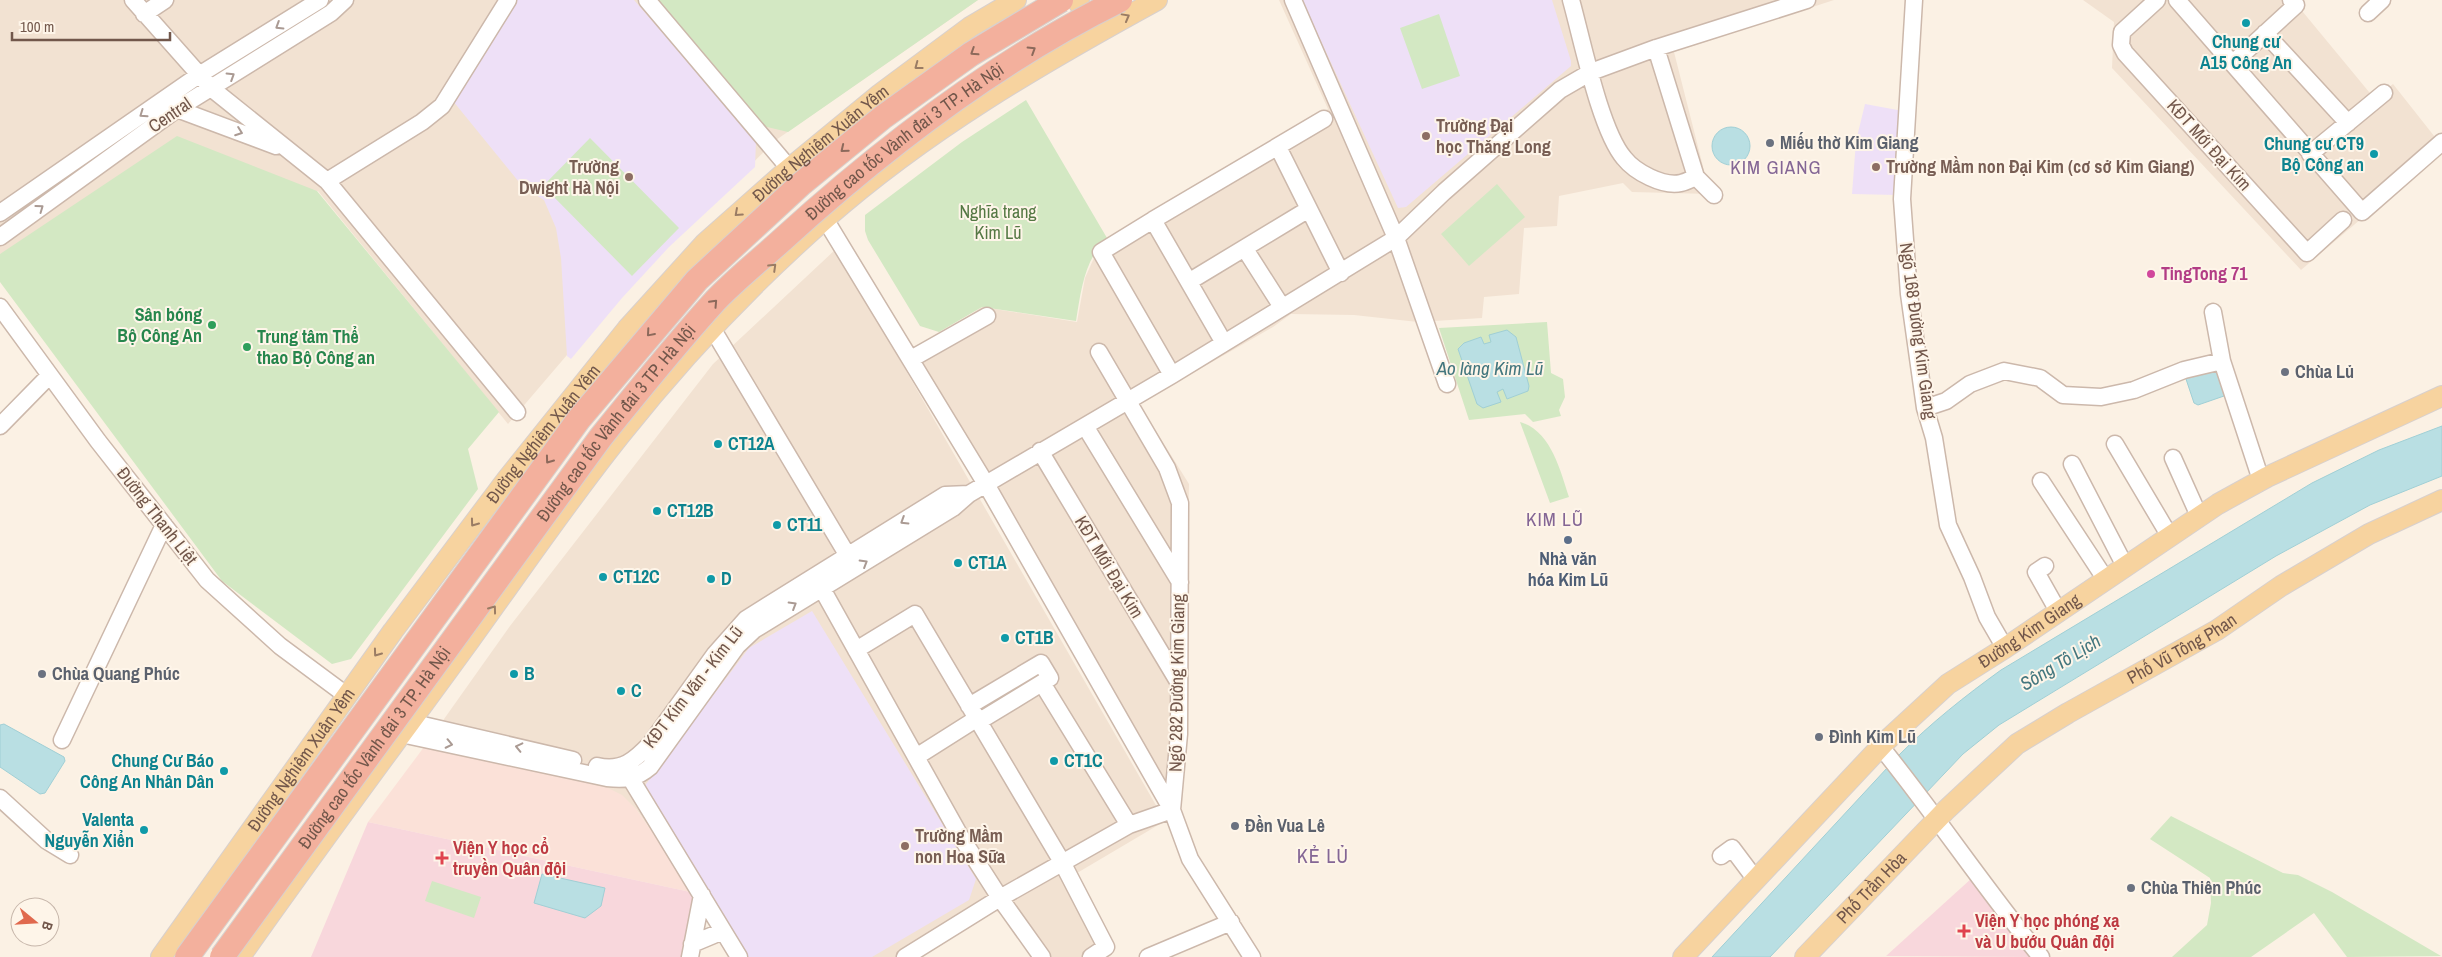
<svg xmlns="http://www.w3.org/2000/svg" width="2442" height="957" viewBox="0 0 2442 957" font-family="'Archivo Narrow',sans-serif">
  <rect width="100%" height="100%" fill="#fbf1e4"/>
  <!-- residential -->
  <path fill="#f2e2d2" d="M0,0H978L776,140L614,300L508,424L318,191L0,254Z
    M1279,0H1834L1674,52L1710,194L1632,192L1623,183L1559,196L1557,226L1524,228L1519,294L1484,297L1482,318L1418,322L1354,315L1291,314L1273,327L1139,404L1189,484L1182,803L1164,809L902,358L982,307L1077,322L1085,278L1098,249L1328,109Z
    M2083,0H2293L2374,98L2393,84L2442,146V150L2301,270L2112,68L2114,22Z
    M836,249L1165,821L1072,876L1110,950L1099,957H1035L1017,926L996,911L915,957H733L695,893L636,809L427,743L510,626L713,364Z"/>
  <!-- commercial -->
  <path fill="#fbe1d8" d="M427,743L608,788L622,795L636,809L695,893L368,822Z"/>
  <!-- education -->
  <path fill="#eee0f7" d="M513,0H634L756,141L755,167L669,247L622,298L571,359L567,356L561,258L556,228L544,200L523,187L453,101Z
    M1302,0H1552L1571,61V66L1406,207L1398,208Z
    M1865,104L1903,111L1897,195L1852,194L1856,141Z
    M812,611L976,879L969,900L872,957H747L643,788L749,648Z"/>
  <!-- medical -->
  <path fill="#f8d7dc" d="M368,822L695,893L683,957H311Z
    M1972,878L2033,957L1886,956Z"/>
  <!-- green -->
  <path fill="#d3e8c3" d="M657,0H978L788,132L763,126Z
    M1439,14L1460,76L1422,89L1400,28Z
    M1026,100L1107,238C1084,260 1081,291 1076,321L982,307L939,332L920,326L868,240L865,231V215L962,142Z
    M177,136L317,191L499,412L468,449L478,489L351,659L332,664L222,581L0,282V254Z
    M590,138L679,228L632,276L543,186Z
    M1497,184L1525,217L1469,266L1441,234Z
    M1547,322L1551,373L1563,379L1565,397L1559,410L1561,416L1533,422L1525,414L1469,420L1439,328Z
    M1520,422C1551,431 1560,470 1569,497L1550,503Z
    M2171,816L2283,873L2298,875L2332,892L2441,956L2347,957L2314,913L2251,957H2172L2207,925L2211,903L2210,878L2150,839Z
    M432,881L481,897L474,918L425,901Z"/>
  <!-- water -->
  <path fill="#b9dfe3" stroke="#a0cfd5" d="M1712 146a19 19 0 1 1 38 0a19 19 0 1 1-38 0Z
    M1507,330L1516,337L1529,386L1528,391L1507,399L1503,389L1497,392L1501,402L1483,408L1477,404L1458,349L1464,343L1481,337L1484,344L1491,342L1489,335Z
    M2217,366L2227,392L2224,396L2198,405L2194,403L2185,376Z
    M2442,426V476L2370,505L2276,556L1999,725L1963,754L1770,957H1712L1900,754C1931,723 1965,696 2001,670L2312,483L2379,450Z
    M4,724L64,757L65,761L45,793L40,794L0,767V725Z
    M542,874L605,888L601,906L585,918L534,903Z"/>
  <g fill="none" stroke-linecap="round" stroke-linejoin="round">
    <defs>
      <path id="minor" d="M133,0L211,88L327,181L517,412
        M647,0L789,168
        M1293,0L1396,238L1447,384
        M1571,0C1582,39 1600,130 1624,158C1635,172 1663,187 1681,183C1686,182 1691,179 1696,177L1656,48
        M1914,0L1902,199L1909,294L1925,408L1934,438L1948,525L1972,577L1987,617L2005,648
        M2157,0L2122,32L2121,45L2125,53L2307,253L2343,220
        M2177,0L2362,212L2442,142
        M2368,13L2382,0
        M144,14L165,0
        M2265,33L2348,123
        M2233,63L2296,5L2291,0
        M177,109L276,146
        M1278,147L1341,273
        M2310,154L2384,93
        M1696,177L1714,195
        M327,181L422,122L442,106L508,0
        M0,213L199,75L320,0
        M825,219L986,484L1172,810
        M1153,220L1101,252L1172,375
        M0,237L177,109L331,13L345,0
        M1245,249L1282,307
        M1190,281L1309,209
        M0,307L98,441L207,580L280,646L346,695
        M2213,312L2222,361L2261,480
        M712,328L848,556
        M1224,343L1153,220L1324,119
        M1099,352L1167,468L1180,503L1179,734L1172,810L1190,859L1252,957
        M911,359L987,316
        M1925,408L1946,401L1970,384L2004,371L2040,378L2063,395L2101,397L2134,390L2184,370L2222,361
        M0,426L49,376
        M1085,426L1180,582
        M2115,444L2169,535
        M1040,451L1179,683
        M2173,458L2199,516
        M2072,464L2125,566
        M2041,481L2106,580
        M2045,566L2036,572L2058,611
        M816,578L959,834L1000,898L1042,957
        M856,650L915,614L1062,862L1106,947L1091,957
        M1042,683L1129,825
        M969,706L1041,663L1050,678L978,722
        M410,722L573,760
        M401,734L607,778C625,780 636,779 650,767L737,646L754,630L953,508L969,494L1172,375L1396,238L1444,192L1560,90L1591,72L1656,48L1807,0
        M62,740L164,525
        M1881,747C1936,815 1985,889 2041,957
        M916,757L976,719
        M597,766C622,772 635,760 651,743L715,654L746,619L945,495L969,494
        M626,771L739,957
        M0,798L47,841L70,855
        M1721,856L1732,848L1756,880
        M692,944L723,931
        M690,957L702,895
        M905,957L1000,898L1129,825L1172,810
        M1148,957L1231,922"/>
      <g id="major">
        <path d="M1077,0L1095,31"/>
        <path id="s1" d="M161,957L393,631L507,479L627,329L705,243L784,173L880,94L970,27L1016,0"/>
        <path d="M240,957C315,850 393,746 470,640C520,571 568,500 621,434C683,356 751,284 825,219C926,130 1040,64 1157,0"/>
        <path id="s2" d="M1683,957L1885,742L1948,684L2005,648L2218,504L2267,477L2442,396"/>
        <path id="s3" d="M1805,957L1946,810L2017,744L2068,713L2217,630L2281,586L2369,534L2442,500"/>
      </g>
    </defs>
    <!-- minor casing -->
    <use href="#minor" stroke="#ccb8ab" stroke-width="19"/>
    <!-- major casing -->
    <use href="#major" stroke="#d8d0cd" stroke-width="22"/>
    <!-- minor -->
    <use href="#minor" stroke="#fff" stroke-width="16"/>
    <!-- major -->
    <use href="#major" stroke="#f7d39f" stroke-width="20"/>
    <defs>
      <g id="highway-bridge">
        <path d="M187,957L579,419L697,280L801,184L883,117L971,54L1061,0"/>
        <path id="s4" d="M222,957L601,437C638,391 675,345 715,301C736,279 760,260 782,240C884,147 996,61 1120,0"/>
      </g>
    </defs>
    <!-- highway-bridge casing -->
    <use href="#highway-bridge" stroke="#d8d0cd" stroke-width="26" stroke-linecap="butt"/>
    <!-- highway-bridge -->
    <use href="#highway-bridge" stroke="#f3b09d" stroke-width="24"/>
  </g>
  <!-- one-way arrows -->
  <defs><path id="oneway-chevron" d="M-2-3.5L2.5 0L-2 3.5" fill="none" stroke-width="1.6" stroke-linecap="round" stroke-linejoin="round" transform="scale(1.25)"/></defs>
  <g stroke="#9a7c64">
    <use href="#oneway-chevron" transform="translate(1126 17) rotate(-29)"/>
    <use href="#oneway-chevron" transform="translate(918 66) rotate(143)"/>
    <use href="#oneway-chevron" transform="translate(738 213) rotate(138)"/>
    <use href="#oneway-chevron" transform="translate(773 267) rotate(-44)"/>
    <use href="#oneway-chevron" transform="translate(474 523) rotate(126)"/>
    <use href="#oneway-chevron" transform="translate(493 609) rotate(-54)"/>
    <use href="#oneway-chevron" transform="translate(377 653) rotate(126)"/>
  </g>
  <g stroke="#aa9a93">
    <use href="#oneway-chevron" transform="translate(279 26) rotate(148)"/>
    <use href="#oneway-chevron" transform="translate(231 76) rotate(-32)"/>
    <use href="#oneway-chevron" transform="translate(143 114) rotate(145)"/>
    <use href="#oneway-chevron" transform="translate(239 132) rotate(20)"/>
    <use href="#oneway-chevron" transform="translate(40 208) rotate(-36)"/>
    <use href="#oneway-chevron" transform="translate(904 521) rotate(148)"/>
    <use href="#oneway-chevron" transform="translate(864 563) rotate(-31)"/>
    <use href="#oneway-chevron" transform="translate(793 605) rotate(-31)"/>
    <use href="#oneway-chevron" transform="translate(449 744) rotate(12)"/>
    <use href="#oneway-chevron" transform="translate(519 747) rotate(-167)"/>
  </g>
  <g stroke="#8c695b">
    <use href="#oneway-chevron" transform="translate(1032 50) rotate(-32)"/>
    <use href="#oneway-chevron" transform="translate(974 52) rotate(147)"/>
    <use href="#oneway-chevron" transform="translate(844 149) rotate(141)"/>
    <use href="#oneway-chevron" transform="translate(714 303) rotate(-47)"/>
    <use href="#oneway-chevron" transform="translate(650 333) rotate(131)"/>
    <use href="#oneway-chevron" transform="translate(549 460) rotate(126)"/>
  </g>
  <!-- markers -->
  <g fill="#0f9aa8" stroke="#fef5e9" stroke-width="2">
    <circle cx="2246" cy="23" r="5"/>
    <circle cx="2374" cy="154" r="5"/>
    <circle cx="718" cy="444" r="5"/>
    <circle cx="657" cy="511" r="5"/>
    <circle cx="777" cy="525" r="5"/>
    <circle cx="958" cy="563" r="5"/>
    <circle cx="603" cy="577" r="5"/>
    <circle cx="711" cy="579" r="5"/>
    <circle cx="1005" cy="638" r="5"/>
    <circle cx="514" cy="674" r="5"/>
    <circle cx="621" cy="691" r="5"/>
    <circle cx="1054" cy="761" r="5"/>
    <circle cx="224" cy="771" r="5"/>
    <circle cx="144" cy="830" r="5"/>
  </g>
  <g fill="#8d6e63" stroke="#fef5e9" stroke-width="2">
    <circle cx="1426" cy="136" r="5"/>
    <circle cx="1876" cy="167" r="5"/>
    <circle cx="629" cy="177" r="5"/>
    <circle cx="905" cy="846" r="5"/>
  </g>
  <g fill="#6b7280" stroke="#fef5e9" stroke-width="2">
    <circle cx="1770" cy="143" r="5"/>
    <circle cx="2285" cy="372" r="5"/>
    <circle cx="42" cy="674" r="5"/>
    <circle cx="1819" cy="737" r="5"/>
    <circle cx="1235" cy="826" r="5"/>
    <circle cx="2131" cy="888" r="5"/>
  </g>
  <circle fill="#d1479c" stroke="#fef5e9" stroke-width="2" cx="2151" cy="274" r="5"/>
  <g fill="#2e9e5b" stroke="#fef5e9" stroke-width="2">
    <circle cx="212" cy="325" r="5"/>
    <circle cx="247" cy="347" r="5"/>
  </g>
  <circle fill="#5c6f8a" stroke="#fef5e9" stroke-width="2" cx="1568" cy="540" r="5"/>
  <g fill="#e0444e" stroke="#fef5e9" stroke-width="2">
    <path d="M439.5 850.5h5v5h5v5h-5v5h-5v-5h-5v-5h5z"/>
    <path d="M1961.5 923.5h5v5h5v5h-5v5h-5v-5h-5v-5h5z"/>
  </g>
  <g text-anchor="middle" stroke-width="4" stroke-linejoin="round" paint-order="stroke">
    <!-- culture labels -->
    <g font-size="18" font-weight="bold" fill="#0d838f" stroke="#fef5e9" text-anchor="start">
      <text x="2246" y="48" text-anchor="middle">Chung cư<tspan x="2246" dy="21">A15 Công An</tspan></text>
      <text x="2364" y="150" text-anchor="end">Chung cư CT9<tspan x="2364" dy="21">Bộ Công an</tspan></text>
      <text x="728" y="450">CT12A</text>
      <text x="667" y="517">CT12B</text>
      <text x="787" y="531">CT11</text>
      <text x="968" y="569">CT1A</text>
      <text x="613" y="583">CT12C</text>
      <text x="721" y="585">D</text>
      <text x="1015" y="644">CT1B</text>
      <text x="524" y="680">B</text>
      <text x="631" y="697">C</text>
      <text x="214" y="767" text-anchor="end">Chung Cư Báo<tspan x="214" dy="21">Công An Nhân Dân</tspan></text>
      <text x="1064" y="767">CT1C</text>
      <text x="134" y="826" text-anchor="end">Valenta<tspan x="134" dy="21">Nguyễn Xiển</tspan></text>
    </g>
    <!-- street labels -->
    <g font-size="18" fill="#72574b" stroke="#fef5e9">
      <text transform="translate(170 115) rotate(-34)" y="6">Central</text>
      <text dy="6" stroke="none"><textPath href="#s4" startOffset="1069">Đường cao tốc Vành đai 3 TP. Hà Nội</textPath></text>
      <text dy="6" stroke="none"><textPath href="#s1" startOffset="1051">Đường Nghiêm Xuân Yêm</textPath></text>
      <text transform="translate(2209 145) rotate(48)" y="6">KĐT Mới Đại Kim</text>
      <text transform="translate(1918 331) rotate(82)" y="6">Ngõ 168 Đường Kim Giang</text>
      <text dy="6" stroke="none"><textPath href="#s4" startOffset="664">Đường cao tốc Vành đai 3 TP. Hà Nội</textPath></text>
      <text dy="6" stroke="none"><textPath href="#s1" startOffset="648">Đường Nghiêm Xuân Yêm</textPath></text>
      <text transform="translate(157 516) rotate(52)" y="6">Đường Thanh Liệt</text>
      <text transform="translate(1109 567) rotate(59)" y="6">KĐT Mới Đại Kim</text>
      <text dy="6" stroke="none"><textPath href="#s2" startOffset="478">Đường Kim Giang</textPath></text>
      <text dy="6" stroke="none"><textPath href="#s3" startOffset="491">Phố Vũ Tông Phan</textPath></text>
      <text transform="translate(1177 683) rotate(-89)" y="6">Ngõ 282 Đường Kim Giang</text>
      <text transform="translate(693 687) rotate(-52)" y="6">KĐT Kim Văn - Kim Lũ</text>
      <text dy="6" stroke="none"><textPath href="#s4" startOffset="259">Đường cao tốc Vành đai 3 TP. Hà Nội</textPath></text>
      <text dy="6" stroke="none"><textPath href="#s1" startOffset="242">Đường Nghiêm Xuân Yêm</textPath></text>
      <text dy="6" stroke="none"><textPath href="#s3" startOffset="96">Phố Trần Hòa</textPath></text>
    </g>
    <!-- education labels -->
    <g font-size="18" font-weight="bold" fill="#785e54" stroke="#fef5e9" text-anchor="start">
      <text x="1436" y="132">Trường Đại<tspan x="1436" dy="21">học Thăng Long</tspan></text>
      <text x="619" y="173" text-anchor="end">Trường<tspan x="619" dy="21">Dwight Hà Nội</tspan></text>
      <text x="1886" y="173">Trường Mầm non Đại Kim (cơ sở Kim Giang)</text>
      <text x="915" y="842">Trường Mầm<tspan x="915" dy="21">non Hoa Sữa</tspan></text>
    </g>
    <!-- worship labels -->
    <g font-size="18" font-weight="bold" fill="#5b616d" stroke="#fef5e9" text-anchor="start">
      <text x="1780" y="149">Miếu thờ Kim Giang</text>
      <text x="2295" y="378">Chùa Lủ</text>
      <text x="52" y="680">Chùa Quang Phúc</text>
      <text x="1829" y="743">Đình Kim Lũ</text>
      <text x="1245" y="832">Đền Vua Lê</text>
      <text x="2141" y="894">Chùa Thiên Phúc</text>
    </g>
    <!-- park labels -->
    <g font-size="18" fill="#547843" stroke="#fef5e9">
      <text x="998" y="218">Nghĩa trang<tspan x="998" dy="21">Kim Lũ</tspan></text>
    </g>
    <!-- hotel labels -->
    <g font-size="18" font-weight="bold" fill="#b23c85" stroke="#fef5e9" text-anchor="start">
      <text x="2161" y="280">TingTong 71</text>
    </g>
    <!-- leisure labels -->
    <g font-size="18" font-weight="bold" fill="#27864d" stroke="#fef5e9" text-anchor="end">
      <text x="202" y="321">Sân bóng<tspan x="202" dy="21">Bộ Công An</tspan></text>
      <text x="257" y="343" text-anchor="start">Trung tâm Thể<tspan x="257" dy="21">thao Bộ Công an</tspan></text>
    </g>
    <!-- service labels -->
    <g font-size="18" font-weight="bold" fill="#4e5e75" stroke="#fef5e9">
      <text x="1568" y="565">Nhà văn<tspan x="1568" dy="21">hóa Kim Lũ</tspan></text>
    </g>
    <!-- health labels -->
    <g font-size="18" font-weight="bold" fill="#be3a42" stroke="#fef5e9" text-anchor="start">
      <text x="453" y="854">Viện Y học cổ<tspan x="453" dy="21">truyền Quân đội</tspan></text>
      <text x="1975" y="927">Viện Y học phóng xạ<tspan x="1975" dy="21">và U bướu Quân đội</tspan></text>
    </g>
    <!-- neighbourhood labels -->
    <g font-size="19" letter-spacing="1" fill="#846695" stroke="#fef5e9">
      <text x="1776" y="174">KIM GIANG</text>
      <text x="1555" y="526">KIM LŨ</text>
    </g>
    <!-- water labels -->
    <g font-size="19" font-style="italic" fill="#43767e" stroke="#fef5e9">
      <text x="1490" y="375">Ao làng Kim Lũ</text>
      <text transform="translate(2060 662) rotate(-31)" y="7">Sông Tô Lịch</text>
    </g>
    <!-- quarter labels -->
    <g font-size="20" letter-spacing="1" fill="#846695" stroke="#fef5e9">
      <text x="1323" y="863">KẺ LỦ</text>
    </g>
  </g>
  <!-- north arrow -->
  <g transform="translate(35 922) rotate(108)"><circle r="24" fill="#fef5e9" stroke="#c6b6aa"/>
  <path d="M0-4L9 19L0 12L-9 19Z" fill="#e0694e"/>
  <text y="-8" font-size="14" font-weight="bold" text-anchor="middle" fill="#72574b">B</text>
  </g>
  <!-- scale -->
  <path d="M12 32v8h158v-8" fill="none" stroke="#72574b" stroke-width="2.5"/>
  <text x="20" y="32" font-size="15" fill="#72574b" stroke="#fef5e9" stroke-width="4" paint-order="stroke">100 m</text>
</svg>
